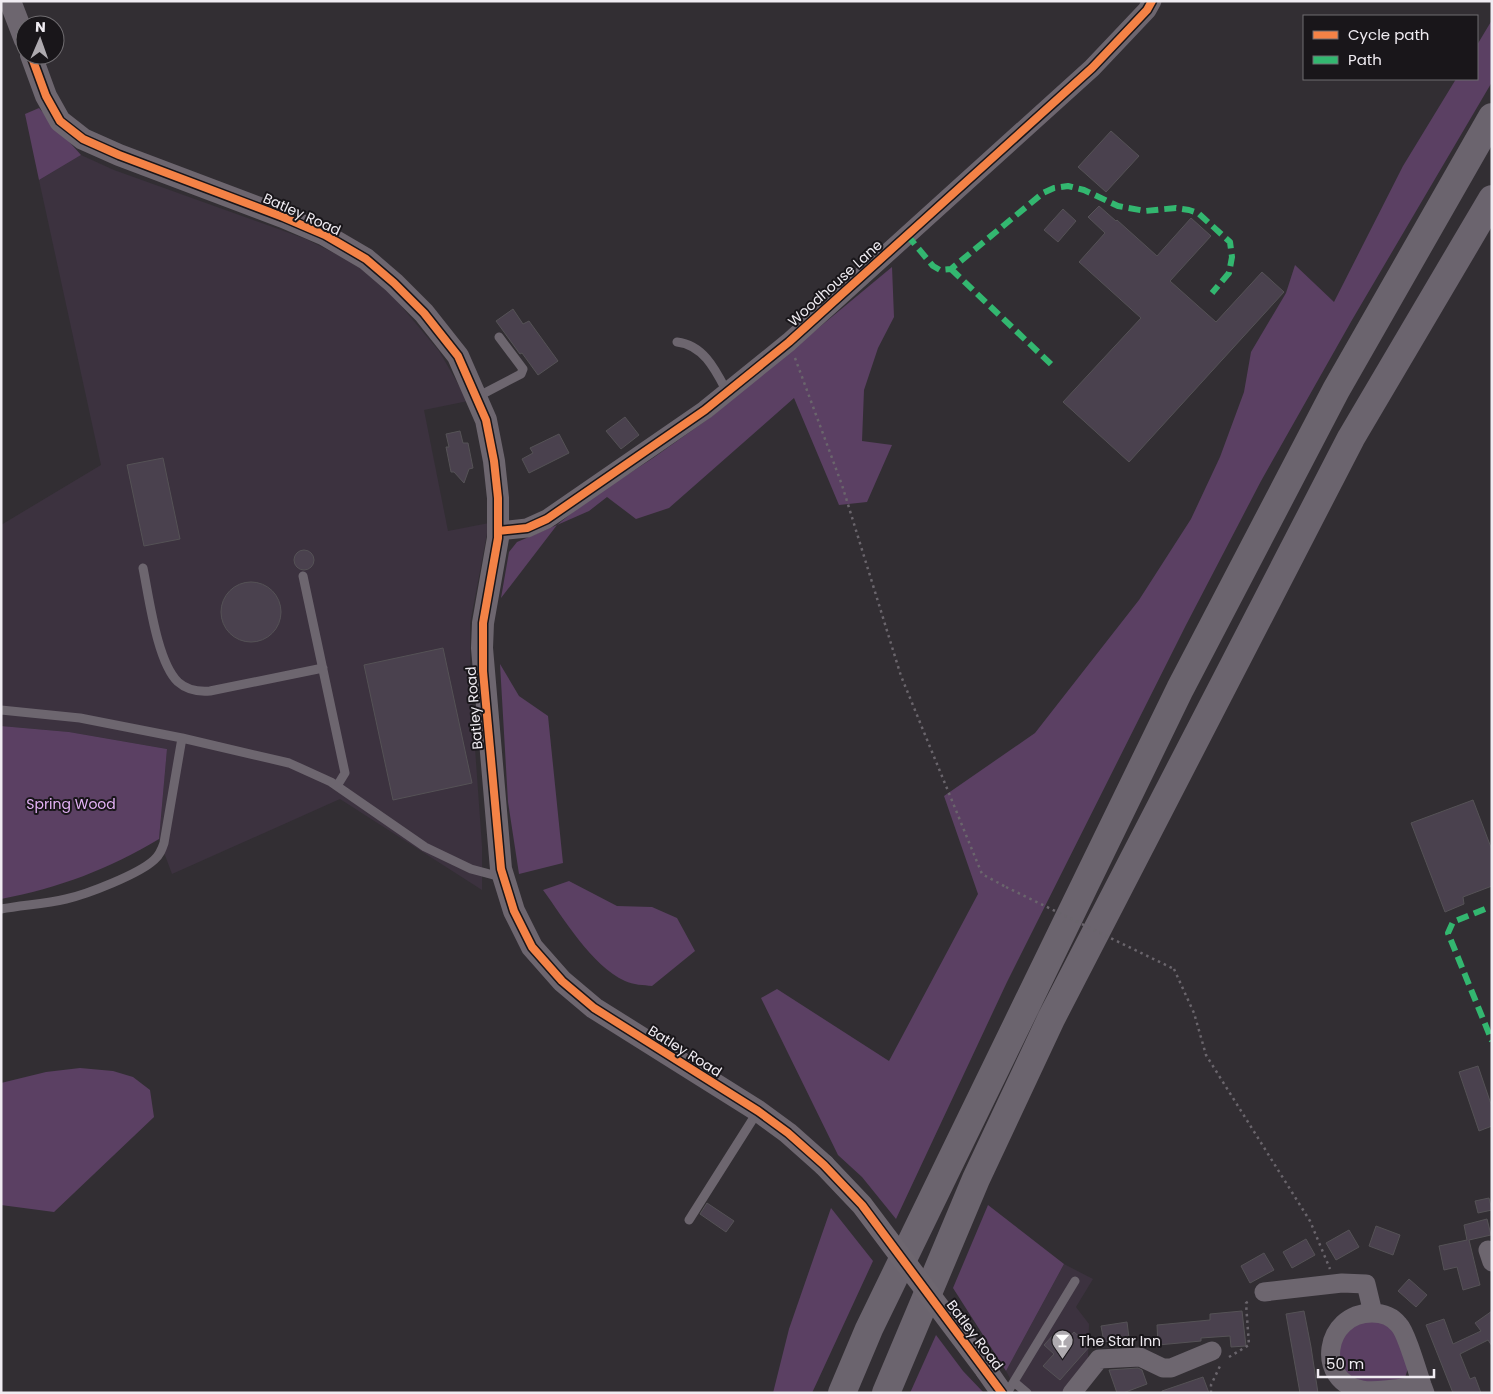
<svg xmlns="http://www.w3.org/2000/svg" width="1493" height="1394" viewBox="0 0 1493 1394" font-family="Poppins,sans-serif">
  <rect width="100%" height="100%" fill="#322e33"/>
  <!-- built -->
  <path fill="#3c323f" d="M81,155L114,170L306,239L360,266L391,294L439,351L468,401L424,410L448,531L489,523L470,624V678L482,846V890L340,799L172,874L159,839L167,749L69,732L1,726V525L101,465L39,180Z
    M1064,1264L1093,1279L1076,1307L1089,1324L1088,1362L1065,1393H1018L1006,1371Z"/>
  <!-- green -->
  <path fill="#5b4063" d="M1492,20V82L1352,320L1261,481L1186,625L1007,982L896,1219L862,1177L838,1155L761,998L777,989L889,1061L978,894L944,796L1035,733L1139,600L1191,519L1220,457L1244,392L1251,352L1286,293L1295,265L1334,302L1403,166L1456,79H1477V45Z
    M39,108L81,155L39,180L25,114Z
    M892,267L894,317L878,348L864,390L862,441L892,445L867,502L839,505L794,398L669,508L636,519L607,497L589,511L557,525L501,598L509,552L517,542L557,525L584,503L653,458L711,417Z
    M500,664L519,696L548,716L563,863L519,874L508,802Z
    M1,726L69,732L167,749L159,839C109,869 59,888 1,899Z
    M569,881L617,906L652,907L677,918L695,951L652,986C644,985 633,985 625,981C591,965 565,920 543,890Z
    M80,1068L113,1071L133,1077L150,1090L154,1117L54,1212L1,1205V1083L46,1072Z
    M988,1205L1064,1264L1006,1371L953,1288Z
    M831,1208L873,1261L812,1393H773L789,1329Z
    M1368,1318L1393,1326L1409,1365L1404,1381L1366,1385L1340,1369L1339,1336Z
    M936,1335L963,1371L984,1393H910Z"/>
  <!-- building -->
  <path fill="#4a414e" stroke="#555256" d="M1111,131L1139,156L1106,192L1078,167Z
    M1099,206L1116,221L1117,220L1157,256L1191,218L1211,236L1170,281L1216,322L1262,272L1284,292L1129,462L1063,402L1141,318L1079,262L1105,233L1088,217Z
    M1063,209L1076,221L1058,242L1044,230Z
    M513,309L523,324L529,321L558,361L538,375L522,353L520,354L496,321Z
    M625,417L639,435L621,449L606,431Z
    M460,431L463,443H468L473,468L469,469L464,483L454,472H451L446,447H449L446,434Z
    M559,434L569,453L529,473L522,459L533,453L530,448Z
    M163,458L180,539L144,546L127,465Z
    M294 560a10 10 0 1 1 20 0a10 10 0 1 1-20 0Z
    M221 612a30 30 0 1 1 60 0a30 30 0 1 1-60 0Z
    M443,648L472,783L393,800L364,665Z
    M1473,800L1492,850V886L1463,897L1464,904L1445,912L1411,823Z
    M1478,1066L1492,1107V1126L1479,1131L1459,1072Z
    M1489,1198L1492,1210L1478,1213L1475,1201Z
    M707,1203L734,1221L726,1232L700,1214Z
    M1487,1219L1491,1235L1469,1240L1480,1285L1463,1290L1457,1267L1444,1270L1439,1246L1467,1240L1464,1225Z
    M1376,1226L1400,1235L1393,1255L1369,1246Z
    M1349,1230L1359,1247L1336,1260L1326,1243Z
    M1306,1239L1315,1255L1292,1268L1283,1252Z
    M1264,1253L1274,1270L1250,1283L1241,1266Z
    M1409,1279L1427,1295L1416,1307L1398,1291Z
    M1242,1311L1246,1346L1231,1347L1230,1336L1201,1338V1341L1158,1345L1157,1325L1210,1320V1314Z
    M1304,1311L1311,1347L1318,1393H1300L1286,1314Z
    M1492,1311V1346L1488,1340L1460,1354L1470,1379L1475,1377L1481,1393H1453L1426,1325L1444,1319L1453,1344L1481,1331L1475,1323Z
    M1127,1322L1129,1338L1104,1342L1101,1326Z
    M1074,1332L1090,1346L1060,1380L1043,1366L1054,1354L1044,1345L1055,1333L1065,1342Z
    M1138,1368L1142,1370L1147,1384L1123,1393H1117L1109,1370Z
    M1203,1377L1209,1393H1162V1391Z"/>
  <g fill="none" stroke-linecap="round" stroke-linejoin="round">
    <!-- path -->
    <path stroke="#6a656c" stroke-width="2.5" stroke-dasharray="2.5 4" stroke-linecap="butt" d="M795,358L842,485L901,676L982,874L1006,887
      M1174,969L1194,1013L1206,1055L1310,1221L1330,1269
      M1229,1357L1249,1345L1246,1303L1251,1300
      M1211,1393V1385L1220,1366"/>
    <!-- service -->
    <path stroke="#6d666f" stroke-width="9" d="M677,342C704,345 716,371 727,392
      M477,397L521,374L523,369L499,337
      M143,568C149,597 157,662 178,682C187,690 198,692 210,691L323,668
      M303,576L345,773L337,786
      M1,710L80,718L182,738L289,763L331,782L425,847L471,869L501,877
      M1,909C23,905 45,904 66,899C88,894 139,874 154,860C160,855 162,849 164,843L182,738
      M689,1220L758,1111
      M1014,1382L1027,1393
      M1007,1393L1075,1281"/>
    <!-- minor -->
    <path stroke="#6d666f" stroke-width="19" d="M498,531L527,528L547,519L705,410L789,342L1092,68L1147,10L1152,1
      M1488,1250L1492,1262
      M1264,1292L1342,1283L1366,1284L1373,1313
      M1422,1385C1406,1387 1377,1393 1362,1390C1314,1381 1324,1313 1372,1313C1383,1313 1392,1316 1399,1325C1406,1332 1418,1373 1422,1385L1425,1393
      M1072,1393L1099,1359L1140,1357L1163,1368H1171L1212,1351"/>
    <!-- tertiary -->
    <path stroke="#6d666f" stroke-width="22" d="M10,1L25,40
      M31,55L46,96L60,121L83,139L119,155L283,217L325,235L366,259L394,283L424,313L458,356L486,420L494,461L498,498V538L483,623L482,648L501,869L514,911L532,947L562,981L594,1008L758,1111L788,1133L824,1165
      M986,1370L1002,1393"/>
    <!-- motorway -->
    <path stroke="#6b646e" stroke-width="28" d="M842,1393L869,1329L1180,689L1336,390L1492,117
      M886,1393L976,1179L1051,1019L1351,438L1492,199"/>
    <!-- path-bridge -->
    <path stroke="#6a656c" stroke-width="2.5" stroke-dasharray="2.5 4" stroke-linecap="butt" d="M1006,887L1174,969"/>
    <!-- tertiary-bridge -->
    <path stroke="#6d666f" stroke-width="22" d="M824,1165L862,1205L986,1370"/>
    <!-- quiet -->
    <path stroke="#33b770" stroke-width="6" stroke-dasharray="12 6" stroke-linecap="butt" d="M907,235L933,266L940,270L951,269L1043,193L1054,188L1068,186L1084,190L1118,206L1145,211L1176,208L1189,210L1198,213L1230,242L1232,257L1229,273L1212,293
      M951,269L1054,367
      M1485,909L1453,922L1448,933L1492,1041"/>
    <defs>
      <path id="cycleway" d="M31,55L46,96L60,121L83,139L119,155L283,217L325,235L366,259L394,283L424,313L458,356L486,420L494,461L498,498V538L483,623V671L501,869L514,911L532,947L562,981L594,1008L758,1111L788,1133L824,1165L862,1205L1002,1393
        M498,531L527,528L547,519L705,410L789,342L1092,68L1147,10L1152,1"/>
    </defs>
    <!-- cycleway casing -->
    <use href="#cycleway" stroke="#19161a" stroke-width="11"/>
    <!-- cycleway -->
    <use href="#cycleway" stroke="#f48246" stroke-width="8"/>
  </g>
  <!-- icons -->
  <defs>
    <symbol id="bar-pin" viewBox="-11 -11 22 30"><path d="M0 17L-7.5 6A9.5 9.5 0 1 1 7.5 6Z" fill="#aeaaaf" stroke="#19161a"/><path d="M-6-5H6L.8 .8V4.5H3.5V6h-7V4.5H-.8V.8Z" fill="#fff"/></symbol>
  </defs>
  <g fill-rule="evenodd">
    <use href="#bar-pin" x="1050" y="1328" width="25" height="34"/>
  </g>
  <g text-anchor="middle" stroke-width="4" stroke-linejoin="round" paint-order="stroke">
    <!-- street labels -->
    <g font-size="14" fill="#f0ecf2" stroke="#19161a">
      <text transform="translate(302 214) rotate(24)" y="5">Batley Road</text>
      <text transform="translate(835 283) rotate(-42)" y="5">Woodhouse Lane</text>
      <text transform="translate(474 708) rotate(-95)" y="5">Batley Road</text>
      <text transform="translate(685 1051) rotate(32)" y="5">Batley Road</text>
      <text transform="translate(975 1335) rotate(53)" y="5">Batley Road</text>
    </g>
    <!-- park labels -->
    <g font-size="14" fill="#e3b2f5" stroke="#19161a">
      <text x="71" y="809">Spring Wood</text>
    </g>
    <!-- poi labels -->
    <g font-size="14" fill="#f0ecf2" stroke="#19161a" text-anchor="start">
      <text x="1079" y="1346">The Star Inn</text>
    </g>
  </g>
  <!-- border -->
  <rect width="1493" height="1394" fill="none" stroke="#f0ecf2" stroke-width="5"/>
  <!-- legend -->
  <rect x="1303" y="15" width="175" height="65" fill="#19161a" stroke="#6f6c70"/>
  <rect x="1313" y="31" width="25" height="8" fill="#f48246" stroke="#6f6c70"/>
  <text x="1348" y="40" font-size="15" fill="#f0ecf2">Cycle path</text>
  <rect x="1313" y="56" width="25" height="8" fill="#33b770" stroke="#6f6c70"/>
  <text x="1348" y="65" font-size="15" fill="#f0ecf2">Path</text>
  <!-- north arrow -->
  <g transform="translate(40 40) rotate(2)"><circle r="24" fill="#19161a" stroke="#6f6c70"/>
  <path d="M0-4L9 19L0 12L-9 19Z" fill="#aeaaaf"/>
  <text y="-8" font-size="14" font-weight="bold" text-anchor="middle" fill="#f0ecf2">N</text>
  </g>
  <!-- scale -->
  <path d="M1318 1369v8h116v-8" fill="none" stroke="#f0ecf2" stroke-width="2.5"/>
  <text x="1326" y="1369" font-size="15" fill="#f0ecf2" stroke="#19161a" stroke-width="4" paint-order="stroke">50 m</text>
</svg>
